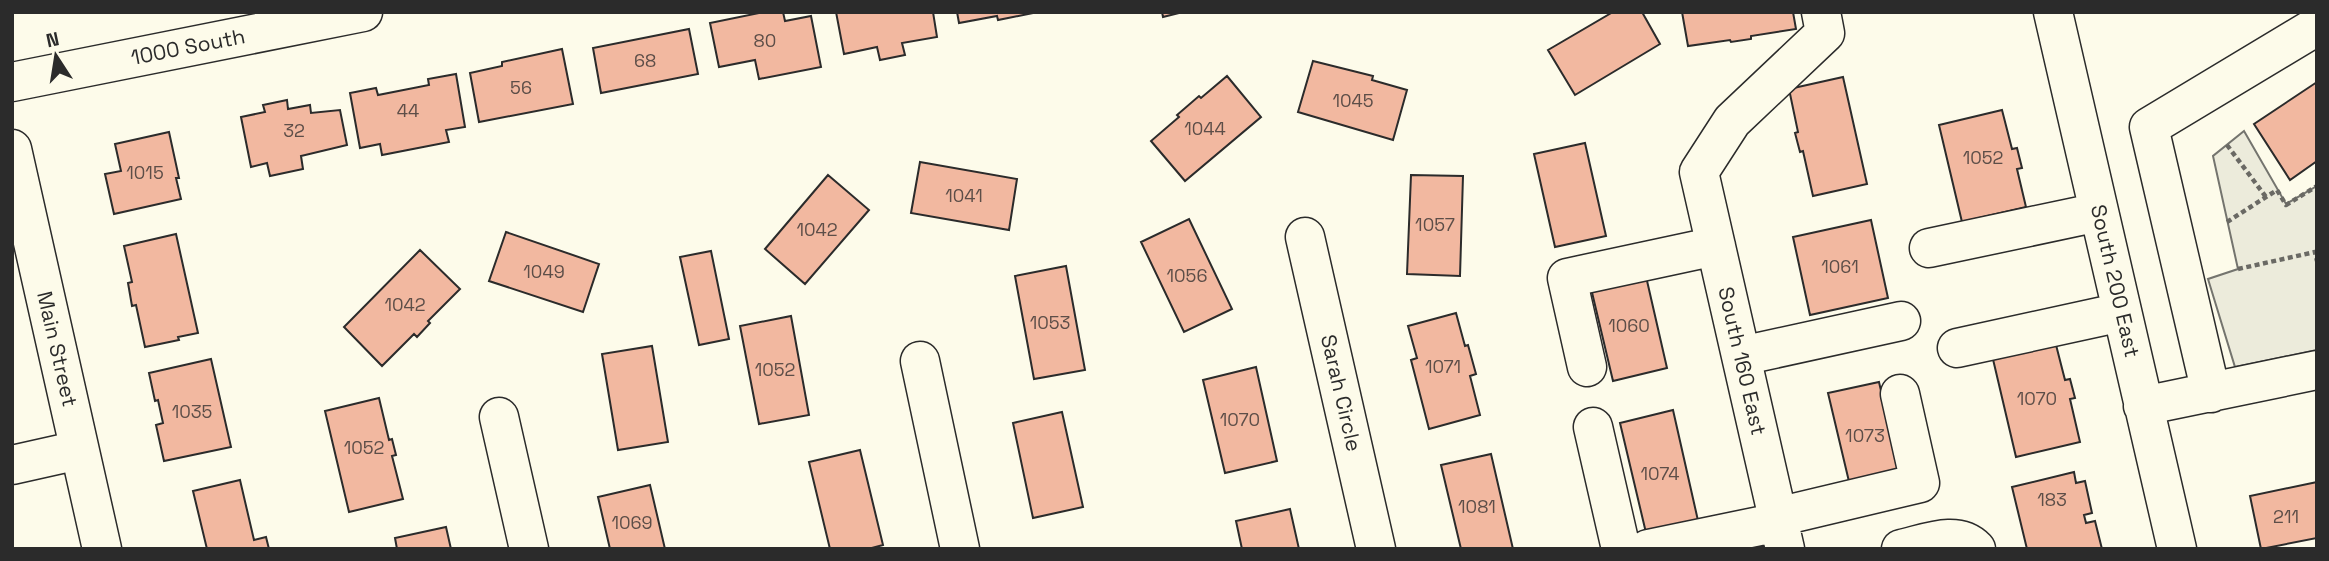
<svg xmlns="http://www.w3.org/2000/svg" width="2329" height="561" viewBox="0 0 2329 561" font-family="'Space Grotesk',sans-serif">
  <rect width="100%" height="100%" fill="#fdfbea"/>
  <!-- green -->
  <path fill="#ecebdb" stroke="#74746e" stroke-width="2" d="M2244,131L2286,204L2317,186V350L2235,367L2208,279L2238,269L2213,156Z"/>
  <!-- building -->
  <path fill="#f2b8a0" stroke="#2b2b2b" stroke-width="2" d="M764,12H783L785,21L811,16L821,67L759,79L755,60L719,67L710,23Z
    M836,12H933L937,37L902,43L905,55L880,60L877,47L844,54Z
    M957,12H1038L998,20L997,16L959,23Z
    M1162,12H1183L1163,17Z
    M1613,12H1642L1660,44L1575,95L1548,50Z
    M1682,12H1793L1796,29L1751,36V39L1731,42L1730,40L1688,46Z
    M689,29L698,74L601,93L593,48Z
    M562,49L573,104L479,122L470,73L502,66V62Z
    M1313,61L1373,76L1372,80L1407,90L1393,140L1298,112Z
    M456,74L465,127L446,130L449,142L382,155L380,144L360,148L350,93L376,88L378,95L429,85L428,79Z
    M1227,76L1261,117L1185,181L1151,141L1179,117L1177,115L1199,96L1201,98Z
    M1843,77L1867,184L1813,196L1803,151L1800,152L1795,133L1798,132L1789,89Z
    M2317,82V161L2290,180L2254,124Z
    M287,100L288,109L310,105L311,113L340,110L347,145L301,156L303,169L270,176L267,163L251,167L241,117L265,112L263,105Z
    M2002,110L2012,149L2017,148L2022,168L2017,169L2026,207L1962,222L1939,125Z
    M169,132L179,178H176L181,199L114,214L105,174L121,171L115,144Z
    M1585,143L1606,236L1555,247L1534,154Z
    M920,162L1017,179L1009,230L911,213Z
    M828,175L869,210L805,284L765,249Z
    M1411,175L1463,176L1460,276L1407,274Z
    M1189,219L1232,309L1184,332L1141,242Z
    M1871,220L1888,298L1810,315L1793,237Z
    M506,232L599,264L583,312L489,281Z
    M176,234L198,333L178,337L179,340L145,347L136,305L132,306L128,283L132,282L124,246Z
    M420,250L460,289L428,321L430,323L417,337L414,334L382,366L344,327Z
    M711,251L729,339L699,345L680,257Z
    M1066,266L1085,370L1034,379L1015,276Z
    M1645,272L1667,368L1613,381L1590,284Z
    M1456,313L1465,346L1468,345L1476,374L1470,376L1480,415L1429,429L1411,360L1417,358L1408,326Z
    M791,316L809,415L759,424L740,326Z
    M2055,341L2065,380L2070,379L2075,398L2070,399L2080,442L2016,457L1992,355Z
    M652,346L668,442L618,450L602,354Z
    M211,359L231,447L164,461L156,425L163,423L158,400L155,401L149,373Z
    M1256,367L1277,461L1225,473L1203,380Z
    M1879,382L1901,478L1851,490L1828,393Z
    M379,398L389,440L392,439L396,455L392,456L403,499L349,512L325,411Z
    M1673,410L1699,525L1647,537L1620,423Z
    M1062,412L1083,507L1033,518L1013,423Z
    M860,450L883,545L868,549H830L809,462Z
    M1491,454L1513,549H1461L1441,465Z
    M2074,472L2076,483L2085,481L2092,513L2084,515L2086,523L2095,521L2102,549H2027L2012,487Z
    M240,480L254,540L266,537L269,549H207L193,491Z
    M2317,482V538L2261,549L2250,496Z
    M650,485L665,549H610L598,497Z
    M1290,509L1299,549H1242L1236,521Z
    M446,527L451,549H397L395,538Z"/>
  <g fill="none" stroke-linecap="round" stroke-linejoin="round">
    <defs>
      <path id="minor" d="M2053,12L2177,549
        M12,82L363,12
        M12,149L102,549
        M1305,237L1376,549
        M1929,248L2099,212
        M1957,348L2122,312
        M1741,356L1901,321
        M920,361L960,549
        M1587,367L1567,278L1716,246
        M2211,393L2149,127L2317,26
        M2143,406L2317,370
        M499,417L529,549
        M1593,427L1621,549
        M12,465L79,450
        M1777,517L1920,483L1900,394
        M1648,549L1779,522
        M1785,549L1699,172L1732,121L1825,33L1821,12
        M1901,549C1925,544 1957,529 1976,549"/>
    </defs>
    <!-- minor casing -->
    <use href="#minor" stroke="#2b2b2b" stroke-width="41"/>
    <!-- path -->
    <path stroke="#6a6964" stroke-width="4.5" stroke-dasharray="5 3.5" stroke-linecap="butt" d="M2227,145L2266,197
      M2227,222L2277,190L2286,205L2317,186
      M2238,269L2315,252L2317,261"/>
    <!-- minor -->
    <use href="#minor" stroke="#fdfbea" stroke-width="38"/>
  </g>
  <g text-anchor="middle" stroke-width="5" stroke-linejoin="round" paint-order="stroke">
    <!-- number labels -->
    <g font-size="18" fill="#5d4e48">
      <text x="765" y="47">80</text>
      <text x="645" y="67">68</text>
      <text x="521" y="94">56</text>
      <text x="1353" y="107">1045</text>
      <text x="408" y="117">44</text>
      <text x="1205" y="135">1044</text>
      <text x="294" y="137">32</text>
      <text x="1983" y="164">1052</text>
      <text x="145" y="179">1015</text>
      <text x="964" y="202">1041</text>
      <text x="1435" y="231">1057</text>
      <text x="817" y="236">1042</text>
      <text x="1840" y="273">1061</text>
      <text x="544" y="278">1049</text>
      <text x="1187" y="282">1056</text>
      <text x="405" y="311">1042</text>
      <text x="1050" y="329">1053</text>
      <text x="1629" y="332">1060</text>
      <text x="1443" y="373">1071</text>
      <text x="775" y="376">1052</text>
      <text x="2037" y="405">1070</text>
      <text x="192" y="418">1035</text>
      <text x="1240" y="426">1070</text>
      <text x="1865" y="442">1073</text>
      <text x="364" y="454">1052</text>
      <text x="1660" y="480">1074</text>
      <text x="2052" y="506">183</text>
      <text x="1477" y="513">1081</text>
      <text x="2286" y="523">211</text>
      <text x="632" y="529">1069</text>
    </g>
    <!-- street labels -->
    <g font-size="21" fill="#2b2b2b" stroke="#fdfbea">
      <text transform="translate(188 47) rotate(-11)" y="7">1000 South</text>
      <text transform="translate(2115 281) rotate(77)" y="7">South 200 East</text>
      <text transform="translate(57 349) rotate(77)" y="7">Main Street</text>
      <text transform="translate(1742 361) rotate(77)" y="7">South 160 East</text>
      <text transform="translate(1341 393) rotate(77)" y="7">Sarah Circle</text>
    </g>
  </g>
  <!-- border -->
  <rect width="2329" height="561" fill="none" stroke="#2b2b2b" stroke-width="28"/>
  <!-- north arrow -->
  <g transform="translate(56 56) rotate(348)" stroke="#fdfbea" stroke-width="5" paint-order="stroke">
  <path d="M0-5L12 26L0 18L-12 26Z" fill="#2b2b2b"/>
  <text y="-10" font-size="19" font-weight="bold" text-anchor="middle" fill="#2b2b2b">N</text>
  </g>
</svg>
